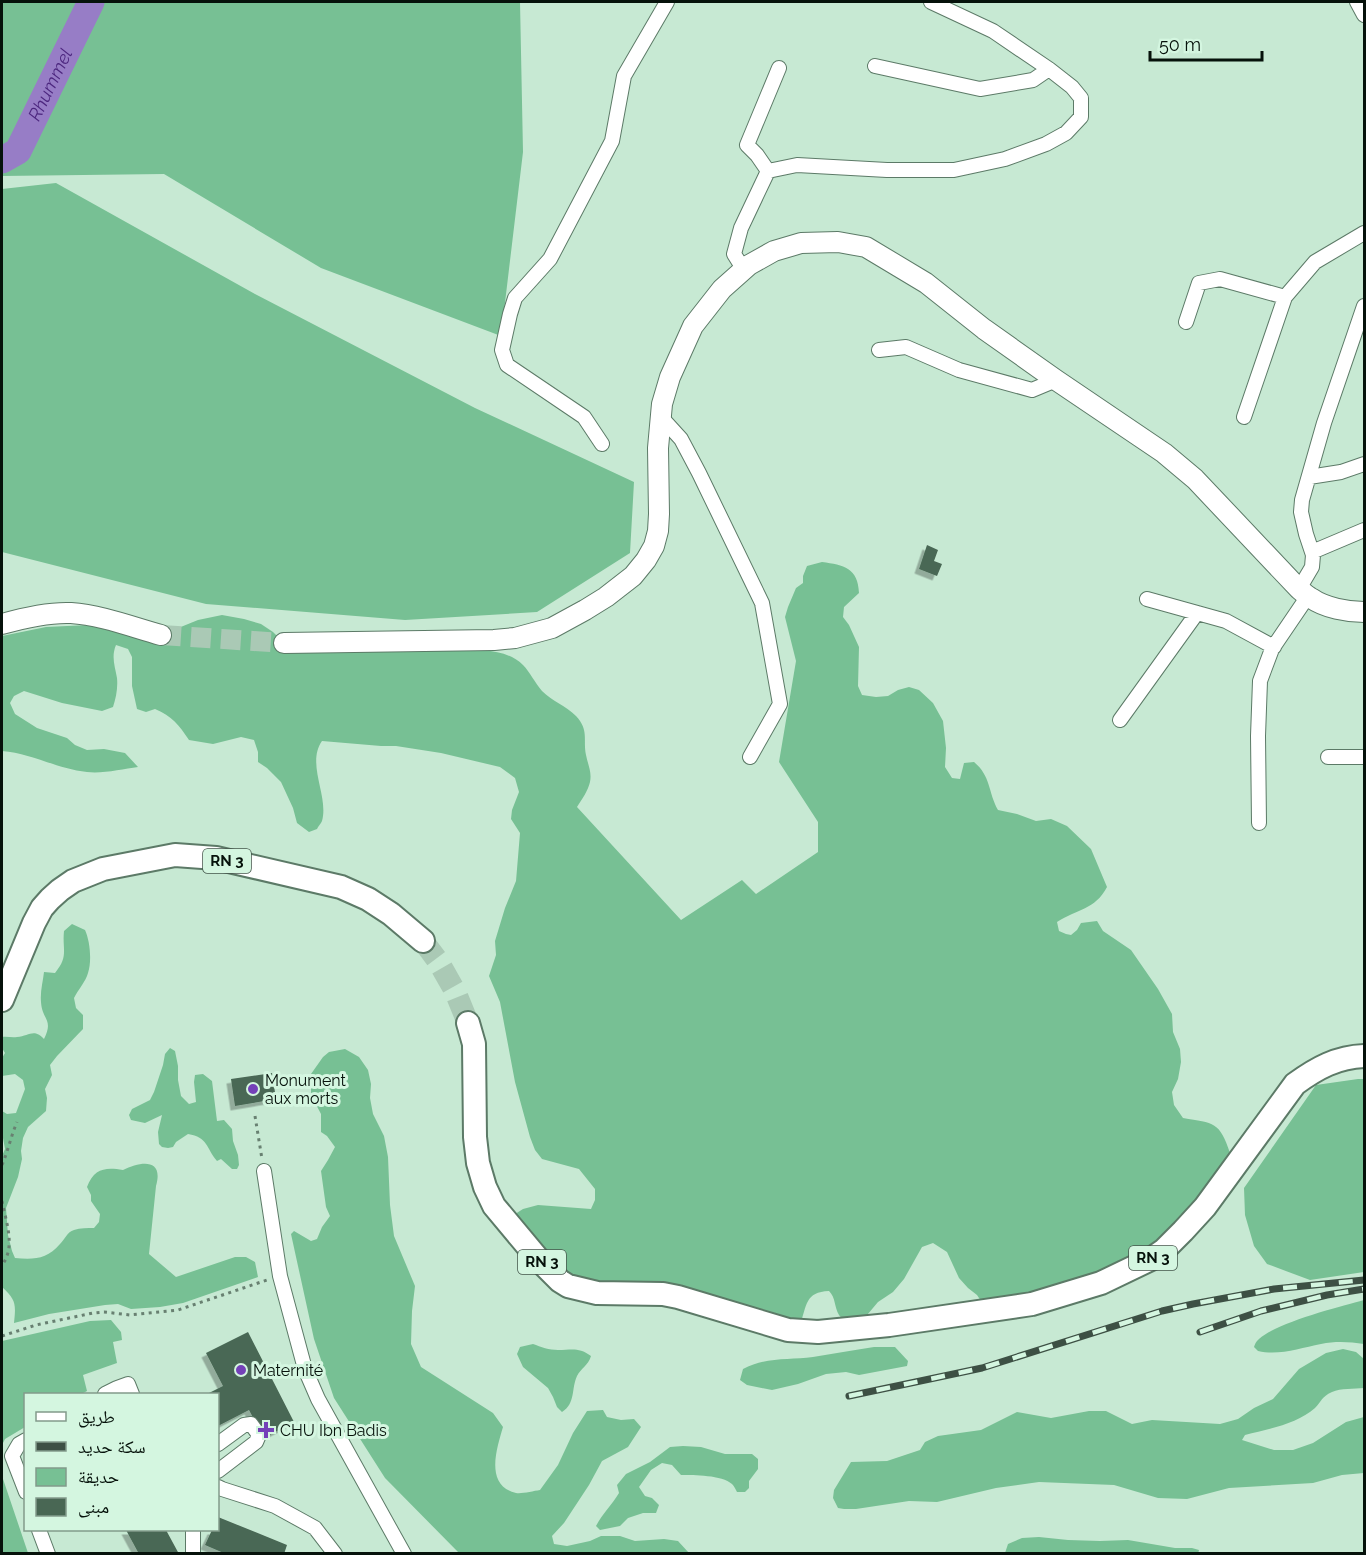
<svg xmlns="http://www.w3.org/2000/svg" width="1366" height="1555" viewBox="0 0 1366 1555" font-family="Raleway,'Noto Naskh Arabic',sans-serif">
  <defs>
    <filter id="shadow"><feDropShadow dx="-4.5" dy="4.5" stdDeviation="0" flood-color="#0004"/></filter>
  </defs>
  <rect width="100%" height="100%" fill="#c7e9d3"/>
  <!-- green -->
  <path fill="#77c094" d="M2,2H520L523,152L501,336L321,268L164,174L2,176Z
    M56,183L255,294L475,408L634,482L630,553L537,612L405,620L206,604L2,552V189Z
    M822,562C844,565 858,568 859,593L844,607L843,617L849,625L859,647L858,686L862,695L876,697L888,696L898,690L909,687L919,690L933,703L943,721L946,748L945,767L952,778L960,779L964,763L974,762C991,776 988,792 998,810L1017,814L1036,821L1051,819L1067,826L1091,849L1107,887C1095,910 1077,909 1057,922L1059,931L1066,934L1071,935L1077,930L1081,923L1097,921L1103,931L1131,950L1158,989L1172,1014L1173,1032L1180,1049L1181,1062L1178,1079L1172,1092L1174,1105L1183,1118C1214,1123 1220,1122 1230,1153L1205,1188L1177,1221L1154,1247L1073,1285L983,1304L977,1295L968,1288L959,1278L947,1252L933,1243L922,1247L904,1279L893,1292L878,1302L862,1321L847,1323C847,1322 839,1316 839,1315C834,1307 836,1298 829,1291C805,1292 807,1305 800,1325L578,1280L562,1268L512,1216L523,1209L538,1205L591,1209L595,1200V1189L579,1169L542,1159L535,1150L530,1137L515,1082L500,1002L489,976L496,955L495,941L505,908L516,881L520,833L511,819L512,810L519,792L515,778L500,767L441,753L396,746H381L322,741C306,764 329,796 322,821C321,824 318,826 317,829L309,832L297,823L293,808L281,782L267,768L258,762V752L254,740L241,737L213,744L189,740C179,725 172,716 155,709L146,712L137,709L132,686V657L128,649L116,645C111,657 115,666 117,678C118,688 116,698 113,707L102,711L62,703L24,691L14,696L10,703L15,714L37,728L67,738L75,745L87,750L104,749L125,753L138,767C123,769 102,774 87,772C57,769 31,753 2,751V636L46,627L89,625L115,632L136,636L161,635L198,620L222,615L244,619L261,624L273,632L289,648L300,653L484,650C498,652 512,654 523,665C530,672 535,683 542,691C552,701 566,706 576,716C589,730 583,739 586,755C588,765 592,772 590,782C588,791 582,799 577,807L681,920L742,880L756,894L818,852V822L779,762L796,661L785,617L788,607L796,588L803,583V576L807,566Z
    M72,924L85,930C90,941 92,961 88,973C86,981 78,990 74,998L76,1008L83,1015V1029L57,1056L50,1065L52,1075L45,1089L47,1098L46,1111L28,1127L23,1138L21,1151L22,1159L18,1177L6,1208L8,1235L12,1251L15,1258C34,1260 47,1259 60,1244C65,1239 67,1232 74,1230C80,1228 88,1228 94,1228L99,1222L100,1214L91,1201V1195L87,1187C94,1168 106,1167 123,1170C141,1161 164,1158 156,1186L149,1254L176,1277L235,1257H246L255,1262L258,1277L183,1303L160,1307L131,1309L118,1304L105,1305L49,1314L14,1323C16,1304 16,1300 2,1287V1156L5,1149L3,1138L2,1136V1111L7,1114L16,1113L25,1089L23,1080L15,1074L2,1076V1058L5,1053L2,1048V1037C7,1036 12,1038 17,1037C29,1036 34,1028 44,1039C54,1019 42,1020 41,1002C40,991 43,982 44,972L55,973C69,956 62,950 64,931Z
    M170,1048L175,1051L178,1066V1080L181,1096L189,1104L196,1102L194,1082L195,1075L203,1074L212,1081L217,1121L224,1120L232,1129L233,1141L238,1155L239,1165L237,1169H232L221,1159L217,1161C206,1148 208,1137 188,1134L176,1142L173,1147L168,1148L162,1147L159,1144L158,1132L162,1115L145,1123L131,1120L129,1115L132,1109L150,1100L154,1092L163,1065L165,1054Z
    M345,1049L359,1057L368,1070L371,1084L370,1098L373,1114L384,1136L388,1157L390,1205L394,1236L415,1286L412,1311L411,1344L421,1367L493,1413L503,1427C497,1448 484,1485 516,1493C522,1494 533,1491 540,1490L558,1465L573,1433L587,1411L603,1410L607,1417L621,1420L634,1419L641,1427L628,1447L602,1461L589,1485L564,1523L552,1536L554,1544L567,1546L590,1541L601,1536H620L635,1541L664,1539L678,1541L689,1553H459L385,1478L334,1398L314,1339L291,1234L294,1231L311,1241L317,1239L322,1227L330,1216L326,1207L321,1171L328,1160L335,1147L327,1136L321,1132V1114L311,1095V1074L323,1057L329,1052Z
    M1358,1079H1364V1272L1310,1280L1267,1264L1254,1246L1245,1215L1244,1188L1316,1085Z
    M1364,1300V1344C1350,1342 1336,1341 1321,1344C1300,1348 1279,1356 1258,1351L1254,1347C1256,1342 1256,1342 1259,1339C1278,1322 1339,1307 1364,1300Z
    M111,1320L121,1332L122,1340L113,1342L117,1363L83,1375L87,1391L81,1394H26L25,1427L5,1439L2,1445V1341L90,1321Z
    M533,1344C541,1347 549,1350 558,1350C572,1350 579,1347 591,1356C588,1366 581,1368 577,1376C571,1389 576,1403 562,1412L557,1407L553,1397L548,1388L523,1367L517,1354L520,1347Z
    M874,1347H895L908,1361L907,1366L859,1375L846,1372L826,1374L798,1384L772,1390L747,1385L740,1380L743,1369C765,1357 789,1360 813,1357C833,1354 853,1350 874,1347Z
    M1343,1349L1356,1352L1364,1359V1388C1354,1389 1341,1388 1332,1392C1321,1397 1322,1401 1315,1408C1297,1424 1269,1429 1245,1435L1242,1440L1274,1450H1293L1313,1443L1346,1422L1364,1417V1473L1342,1475L1313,1483L1229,1488L1187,1499L1158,1498L1114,1485L1039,1482L996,1488L937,1502L909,1501L856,1509H844L838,1508L833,1498L834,1490L851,1462L887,1461L920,1450L925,1442L938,1436L981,1430L1017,1412L1051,1418L1089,1411H1106L1132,1424L1152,1420L1220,1424L1238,1419L1254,1408L1273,1399L1299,1369L1326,1353Z
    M683,1446L701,1447L725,1454H752L758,1459V1469L749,1481V1488L745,1492H737C736,1490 734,1486 732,1484C722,1475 694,1475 681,1475L672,1465L662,1463L651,1470L639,1487L645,1496L652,1498L659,1505L656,1513H643L628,1518L620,1526L600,1530L596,1526C602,1514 612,1505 619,1493L617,1485L626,1474L650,1462L670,1447Z
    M2,1476L26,1547L28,1553H2Z
    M1039,1537L1068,1540L1100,1541L1128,1540L1175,1548H1192L1199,1550L1198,1554L1005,1553L1008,1544L1022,1538Z"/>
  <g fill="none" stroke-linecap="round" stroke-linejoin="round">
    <!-- river -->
    <path stroke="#977dc6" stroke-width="27" id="s1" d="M2,160L18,151L91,2"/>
  </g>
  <!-- building -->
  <path fill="#496754" filter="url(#shadow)" d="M927,545L938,550L934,561L942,564L937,576L919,569Z
    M272,1073L276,1099L235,1106L231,1079Z
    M248,1332L294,1422L264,1438L249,1410L218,1426V1394H207L223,1386L206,1353Z
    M218,1517L287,1545L284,1554H226L205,1545L212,1530H218Z
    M126,1530H166L179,1554H139Z"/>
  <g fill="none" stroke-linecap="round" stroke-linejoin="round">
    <!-- secondary-tunnel -->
    <path stroke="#aac9b5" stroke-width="20" stroke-dasharray="20 10" stroke-linecap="butt" d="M161,635L284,643"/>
    <!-- primary-tunnel -->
    <path stroke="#aac9b5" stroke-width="22" stroke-dasharray="22 11" stroke-linecap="butt" d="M423,941L438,961L455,991L468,1023"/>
    <defs>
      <path id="minor" d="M1357,2L1364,15
        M875,66L980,89L1033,80L1049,69
        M768,171L797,165L887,170H954L1005,159L1046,144L1066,133L1081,117V98L1072,87L1049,69L993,31L931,2
        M744,270L734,254L741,228L768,171L757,155L747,145L779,68
        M1186,322L1199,283L1220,279L1285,297
        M879,350L906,347L959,370L1032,390L1056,380
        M661,417L681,439L699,473L762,603L780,704L750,757
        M1244,417L1285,297L1315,262L1364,233
        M602,444L584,417L507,365L502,350L510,314L515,298L550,259L612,141L624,76L667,2
        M1309,477L1341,472L1364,464
        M1312,552L1364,530
        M1299,589L1312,567L1313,555L1306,534L1301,512L1302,500L1324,423L1364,306
        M1147,599L1226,621L1274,647
        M1120,720L1197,613
        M1328,757H1364
        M1259,823L1258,736L1260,681L1272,649L1308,596
        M264,1171L280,1276L305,1369L318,1399L404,1554
        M105,1394L117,1388L128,1384L132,1394
        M26,1440L19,1444L12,1456L26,1492
        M218,1444L244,1425L251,1424L259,1435L256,1442L218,1471
        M218,1487L222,1489L275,1506L315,1528L335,1554
        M39,1530L48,1554
        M193,1530V1554"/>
      <path id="secondary" d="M2,624C23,618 48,612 71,613C101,615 132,627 161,635
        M284,643L494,640L515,638L552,628L585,610L606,597L633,576L646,560L654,546L658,531L659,514L658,448L662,404L670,377L693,326L722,289L749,265L774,251L801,243L838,242L866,247L926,283L984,329L1056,380L1164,453L1195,479L1299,589C1303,592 1307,596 1311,598C1325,608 1348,612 1364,612"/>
      <path id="primary" d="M2,1000L34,923L42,908L50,899L60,890L73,881L103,869L175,855L216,858L341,887L368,899L391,914L423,941
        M468,1023L474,1044L475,1137L478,1163L485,1187L494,1206L540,1261L560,1281L568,1286L597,1293L663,1294L678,1297L788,1330L818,1332L889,1325L1032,1304L1101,1283L1151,1259L1164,1250L1183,1231L1205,1207L1295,1084C1317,1068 1337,1057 1364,1056"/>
    </defs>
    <!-- minor casing -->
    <use href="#minor" stroke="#5c7a67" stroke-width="16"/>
    <!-- secondary casing -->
    <use href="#secondary" stroke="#5c7a67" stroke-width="22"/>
    <!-- primary casing -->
    <use href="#primary" stroke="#5c7a67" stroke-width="26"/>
    <!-- path -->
    <path stroke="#688071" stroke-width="3" stroke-dasharray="3 4.5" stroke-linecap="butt" d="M255,1116L262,1159
      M2,1165C8,1151 11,1136 17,1122
      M2,1201C6,1222 16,1247 2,1265
      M2,1336L36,1325L93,1313L104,1312L130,1315L178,1310L267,1280"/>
    <!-- minor -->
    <use href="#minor" stroke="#fff" stroke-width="14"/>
    <!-- secondary -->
    <use href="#secondary" stroke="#fff" stroke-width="20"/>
    <!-- primary -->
    <use href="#primary" stroke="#fff" stroke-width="22"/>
    <defs>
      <path id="rail" d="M1200,1332L1261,1311L1327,1295L1364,1289
        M849,1396L982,1368L1162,1311L1193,1304L1274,1289L1364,1280"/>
    </defs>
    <!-- rail casing -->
    <use href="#rail" stroke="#3d5044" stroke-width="7"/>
    <!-- rail -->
    <use href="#rail" stroke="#d4f6e0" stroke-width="4.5" stroke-dasharray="14" stroke-linecap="butt"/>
  </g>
  <!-- markers -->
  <g fill="#7441b8" stroke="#d4f6e0" stroke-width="2">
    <circle cx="253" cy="1089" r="6"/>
    <circle cx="241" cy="1370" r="6"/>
    <path d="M263 1421h6v6h6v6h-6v6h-6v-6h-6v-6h6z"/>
  </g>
  <g text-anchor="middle" stroke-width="6" stroke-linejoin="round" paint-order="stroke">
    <!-- shield labels -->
    <g fill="#d4f6e0" stroke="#44564b" stroke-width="1.5">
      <rect x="203" y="849" width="48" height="24" rx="4.5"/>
      <rect x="1129" y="1246" width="48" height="24" rx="4.5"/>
      <rect x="518" y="1250" width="48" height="24" rx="4.5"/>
    </g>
    <g font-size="15" font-weight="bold" fill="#06120b">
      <text x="227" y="866">RN 3</text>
      <text x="1153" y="1263">RN 3</text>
      <text x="542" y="1267">RN 3</text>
    </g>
    <!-- poi labels -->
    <g font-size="16" fill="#06120b" stroke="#d4f6e0" text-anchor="start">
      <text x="265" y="1086">Monument<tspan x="265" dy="18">aux morts</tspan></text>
      <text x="253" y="1376">Maternité</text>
      <text x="280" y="1436">CHU Ibn Badis</text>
    </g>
    <!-- water labels -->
    <g font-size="18" font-style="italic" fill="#4d277f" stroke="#d4f6e0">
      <text dy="6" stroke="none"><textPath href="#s1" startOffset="92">Rhummel</textPath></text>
    </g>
  </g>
  <!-- border -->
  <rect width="1366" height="1555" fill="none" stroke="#06120b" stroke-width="6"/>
  <!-- legend -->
  <rect x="24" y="1393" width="195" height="138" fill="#d4f6e0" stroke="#829b8b" stroke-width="1.5"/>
  <rect x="36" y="1412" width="30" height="9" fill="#ffffff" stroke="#829b8b" stroke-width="1.5"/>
  <text x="78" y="1423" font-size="18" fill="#06120b">طريق</text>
  <rect x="36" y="1442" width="30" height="9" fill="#3d5044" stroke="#829b8b" stroke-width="1.5"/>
  <text x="78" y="1453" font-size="18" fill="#06120b">سكة حديد</text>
  <rect x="36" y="1468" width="30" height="18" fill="#77c094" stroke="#829b8b" stroke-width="1.5"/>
  <text x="78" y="1483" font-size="18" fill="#06120b">حديقة</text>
  <rect x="36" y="1498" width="30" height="18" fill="#496754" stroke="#829b8b" stroke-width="1.5"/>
  <text x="78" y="1513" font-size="18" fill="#06120b">مبنى</text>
  <!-- scale -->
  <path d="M1150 51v9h112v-9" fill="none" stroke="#06120b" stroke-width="3"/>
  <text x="1159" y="51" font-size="18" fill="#06120b" stroke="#d4f6e0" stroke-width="4.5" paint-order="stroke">50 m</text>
</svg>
